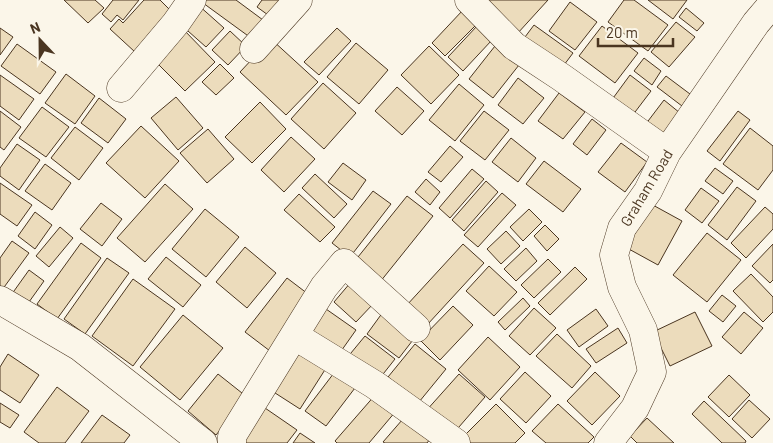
<svg xmlns="http://www.w3.org/2000/svg" width="773" height="443" viewBox="0 0 773 443" font-family="Barlow,sans-serif">
  <rect width="100%" height="100%" fill="#fbf6e9"/>
  <!-- building -->
  <path fill="#ecdcbc" stroke="#4a3520" d="M64,0H95L104,8L88,23Z
    M113,0H139L123,20L117,15L111,22L102,14Z
    M144,0H160L173,13L135,52L110,29L119,19L123,23Z
    M205,0H236L263,20L251,38L203,3Z
    M262,0H288L275,20L257,7Z
    M479,0H548L517,34Z
    M624,0H634L668,25L648,51L608,22Z
    M648,0H687L673,19Z
    M570,2L597,22L575,50L549,31Z
    M197,4L224,28L206,47L179,23Z
    M686,8L704,23L697,31L679,17Z
    M463,10L477,24L445,56L432,43Z
    M676,22L695,37L669,67L651,52Z
    M534,25L573,53L561,69L522,41Z
    M477,26L492,40L463,71L448,57Z
    M602,26L638,53L615,83L579,56Z
    M0,28L13,37L0,55Z
    M182,28L215,62L185,91L152,58Z
    M337,28L351,41L319,75L304,62Z
    M230,31L246,46L228,65L212,50Z
    M271,39L318,82L286,115L240,72Z
    M356,43L388,70L359,104L327,77Z
    M17,44L56,72L40,94L1,66Z
    M429,46L459,75L431,104L401,75Z
    M495,46L519,65L493,98L469,79Z
    M644,58L661,71L652,85L634,71Z
    M220,64L234,78L216,95L202,82Z
    M66,74L95,96L75,124L45,103Z
    M0,75L34,99L19,120L0,106Z
    M630,75L651,91L629,120L608,105Z
    M666,76L690,94L682,106L657,87Z
    M518,78L544,98L523,124L498,105Z
    M323,83L356,113L324,149L291,119Z
    M459,84L484,105L455,141L429,120Z
    M397,87L424,111L402,135L375,111Z
    M559,93L585,112L563,139L538,121Z
    M176,97L203,128L178,150L151,118Z
    M99,98L126,119L108,143L81,123Z
    M664,100L680,113L658,141L642,129Z
    M260,102L286,129L252,163L225,137Z
    M42,107L69,127L46,157L19,138Z
    M0,111L21,127L4,150L0,147Z
    M484,111L509,130L485,160L460,141Z
    M738,111L750,120L720,161L707,151Z
    M592,119L606,130L587,155L573,144Z
    M141,126L179,161L145,198L106,163Z
    M75,127L103,148L79,180L51,158Z
    M750,128L773,146V170L758,190L723,164Z
    M208,129L234,159L207,183L180,153Z
    M291,137L315,159L284,192L261,170Z
    M511,138L536,158L518,182L492,162Z
    M621,143L647,162L625,192L598,172Z
    M17,144L40,160L19,190L0,176V168Z
    M450,146L463,157L441,182L428,172Z
    M544,161L581,189L563,212L526,184Z
    M343,163L366,180L352,200L328,182Z
    M45,164L71,183L52,210L25,191Z
    M715,168L733,181L723,194L705,181Z
    M472,169L484,179L450,218L439,208Z
    M315,174L347,204L334,218L302,188Z
    M426,179L440,192L430,205L415,192Z
    M486,181L498,192L464,231L452,220Z
    M0,183L32,205L17,226L0,214Z
    M165,184L193,209L145,262L117,238Z
    M737,187L756,201L727,240L708,225Z
    M701,188L719,201L702,223L685,210Z
    M373,191L391,204L350,257L332,243Z
    M502,193L516,205L478,247L464,235Z
    M299,194L335,227L320,242L284,210Z
    M407,196L433,216L380,282L354,262Z
    M101,203L122,219L102,246L80,229Z
    M651,204L682,221L658,265L627,248Z
    M765,207L773,214V229L746,258L731,243Z
    M205,209L239,237L206,277L172,249Z
    M529,209L542,222L523,241L510,227Z
    M35,212L52,225L35,249L18,236Z
    M545,225L559,239L547,251L534,236Z
    M60,227L73,238L49,267L36,256Z
    M506,231L520,246L501,264L487,249Z
    M707,233L741,260L707,302L673,275Z
    M12,241L29,253L2,290L0,289V258Z
    M81,243L101,258L57,319L37,304Z
    M463,244L484,263L427,325L406,306Z
    M773,244V280L770,283L752,266Z
    M245,247L276,273L247,308L216,282Z
    M526,248L537,261L516,281L504,269Z
    M166,257L201,285L183,307L148,279Z
    M107,258L129,273L85,334L64,319Z
    M548,259L561,272L534,298L521,285Z
    M489,266L517,292L494,316L466,291Z
    M575,267L587,279L550,315L538,303Z
    M29,270L44,281L24,309L9,298Z
    M751,274L773,297V312L763,322L733,291Z
    M287,278L312,297L270,351L245,332Z
    M133,279L175,309L133,366L92,336Z
    M351,282L374,303L356,322L334,302Z
    M722,295L736,306L723,322L709,311Z
    M523,298L530,306L505,330L498,322Z
    M453,306L473,325L440,360L420,340Z
    M534,308L556,328L530,355L509,336Z
    M326,309L356,330L339,354L309,333Z
    M596,309L608,326L579,347L567,330Z
    M383,312L416,336L399,358L367,334Z
    M695,312L712,346L670,366L653,332Z
    M744,312L763,328L741,354L722,337Z
    M183,315L223,348L180,400L140,367Z
    M618,328L627,343L596,363L586,349Z
    M557,334L591,366L572,388L536,356Z
    M365,336L395,359L376,383L346,359Z
    M488,337L520,367L490,400L458,370Z
    M415,344L446,369L419,402L388,377Z
    M300,347L328,365L300,409L272,391Z
    M8,354L39,375L20,403L0,390V367Z
    M337,369L358,384L326,426L305,411Z
    M525,372L551,396L526,423L500,399Z
    M595,372L620,396L592,425L567,401Z
    M218,374L247,397L216,435L188,411Z
    M459,374L485,397L452,435L425,412Z
    M729,375L750,395L729,417L708,397Z
    M57,387L89,411L65,443H39L24,432Z
    M376,394L396,411L369,443H337L335,441Z
    M749,400L770,419L752,438L732,419Z
    M704,401L746,441L745,443H722L692,414Z
    M0,403L19,415L10,428L0,422Z
    M496,404L525,433L515,443H460L459,441Z
    M558,404L594,437L588,443H546L532,431Z
    M265,408L297,430L287,443H240Z
    M409,412L434,434L427,443H385L383,442Z
    M102,415L130,435L124,443H81Z
    M647,418L674,443H637L630,436Z
    M300,433L315,443H293Z"/>
  <g fill="none" stroke-linecap="round" stroke-linejoin="round">
    <defs>
      <path id="minor" d="M469,0L514,46L561,77L667,152
        M254,49L298,0
        M121,88L176,23L192,0
        M295,336L375,385L456,443
        M232,443V436L324,287L344,263L416,328
        M608,443L635,408L652,372L643,330L622,287L614,255L622,228L648,191L667,152L756,23L773,3"/>
      <path id="major" d="M0,300L80,347L203,443"/>
    </defs>
    <!-- minor casing -->
    <use href="#minor" stroke="#4a3520" stroke-width="29"/>
    <!-- major casing -->
    <use href="#major" stroke="#4a3520" stroke-width="29"/>
    <!-- minor -->
    <use href="#minor" stroke="#fbf6e9" stroke-width="28"/>
    <!-- major -->
    <use href="#major" stroke="#fbf6e9" stroke-width="28"/>
  </g>
  <g text-anchor="middle" stroke-width="4" stroke-linejoin="round" paint-order="stroke">
    <!-- street labels -->
    <g font-size="15" fill="#4a3520" stroke="#fbf6e9">
      <text transform="translate(647 188) rotate(-59)" y="5">Graham Road</text>
    </g>
  </g>
  <!-- north arrow -->
  <g transform="translate(40 40) rotate(338)" stroke="#fbf6e9" stroke-width="4" paint-order="stroke">
  <path d="M0-4L9 19L0 12L-9 19Z" fill="#4a3520"/>
  <text y="-8" font-size="14" font-weight="bold" text-anchor="middle" fill="#4a3520">N</text>
  </g>
  <!-- scale -->
  <path d="M598 38v8h75v-8" fill="none" stroke="#4a3520" stroke-width="2.5"/>
  <text x="606" y="38" font-size="15" fill="#4a3520" stroke="#fbf6e9" stroke-width="4" paint-order="stroke">20 m</text>
</svg>
